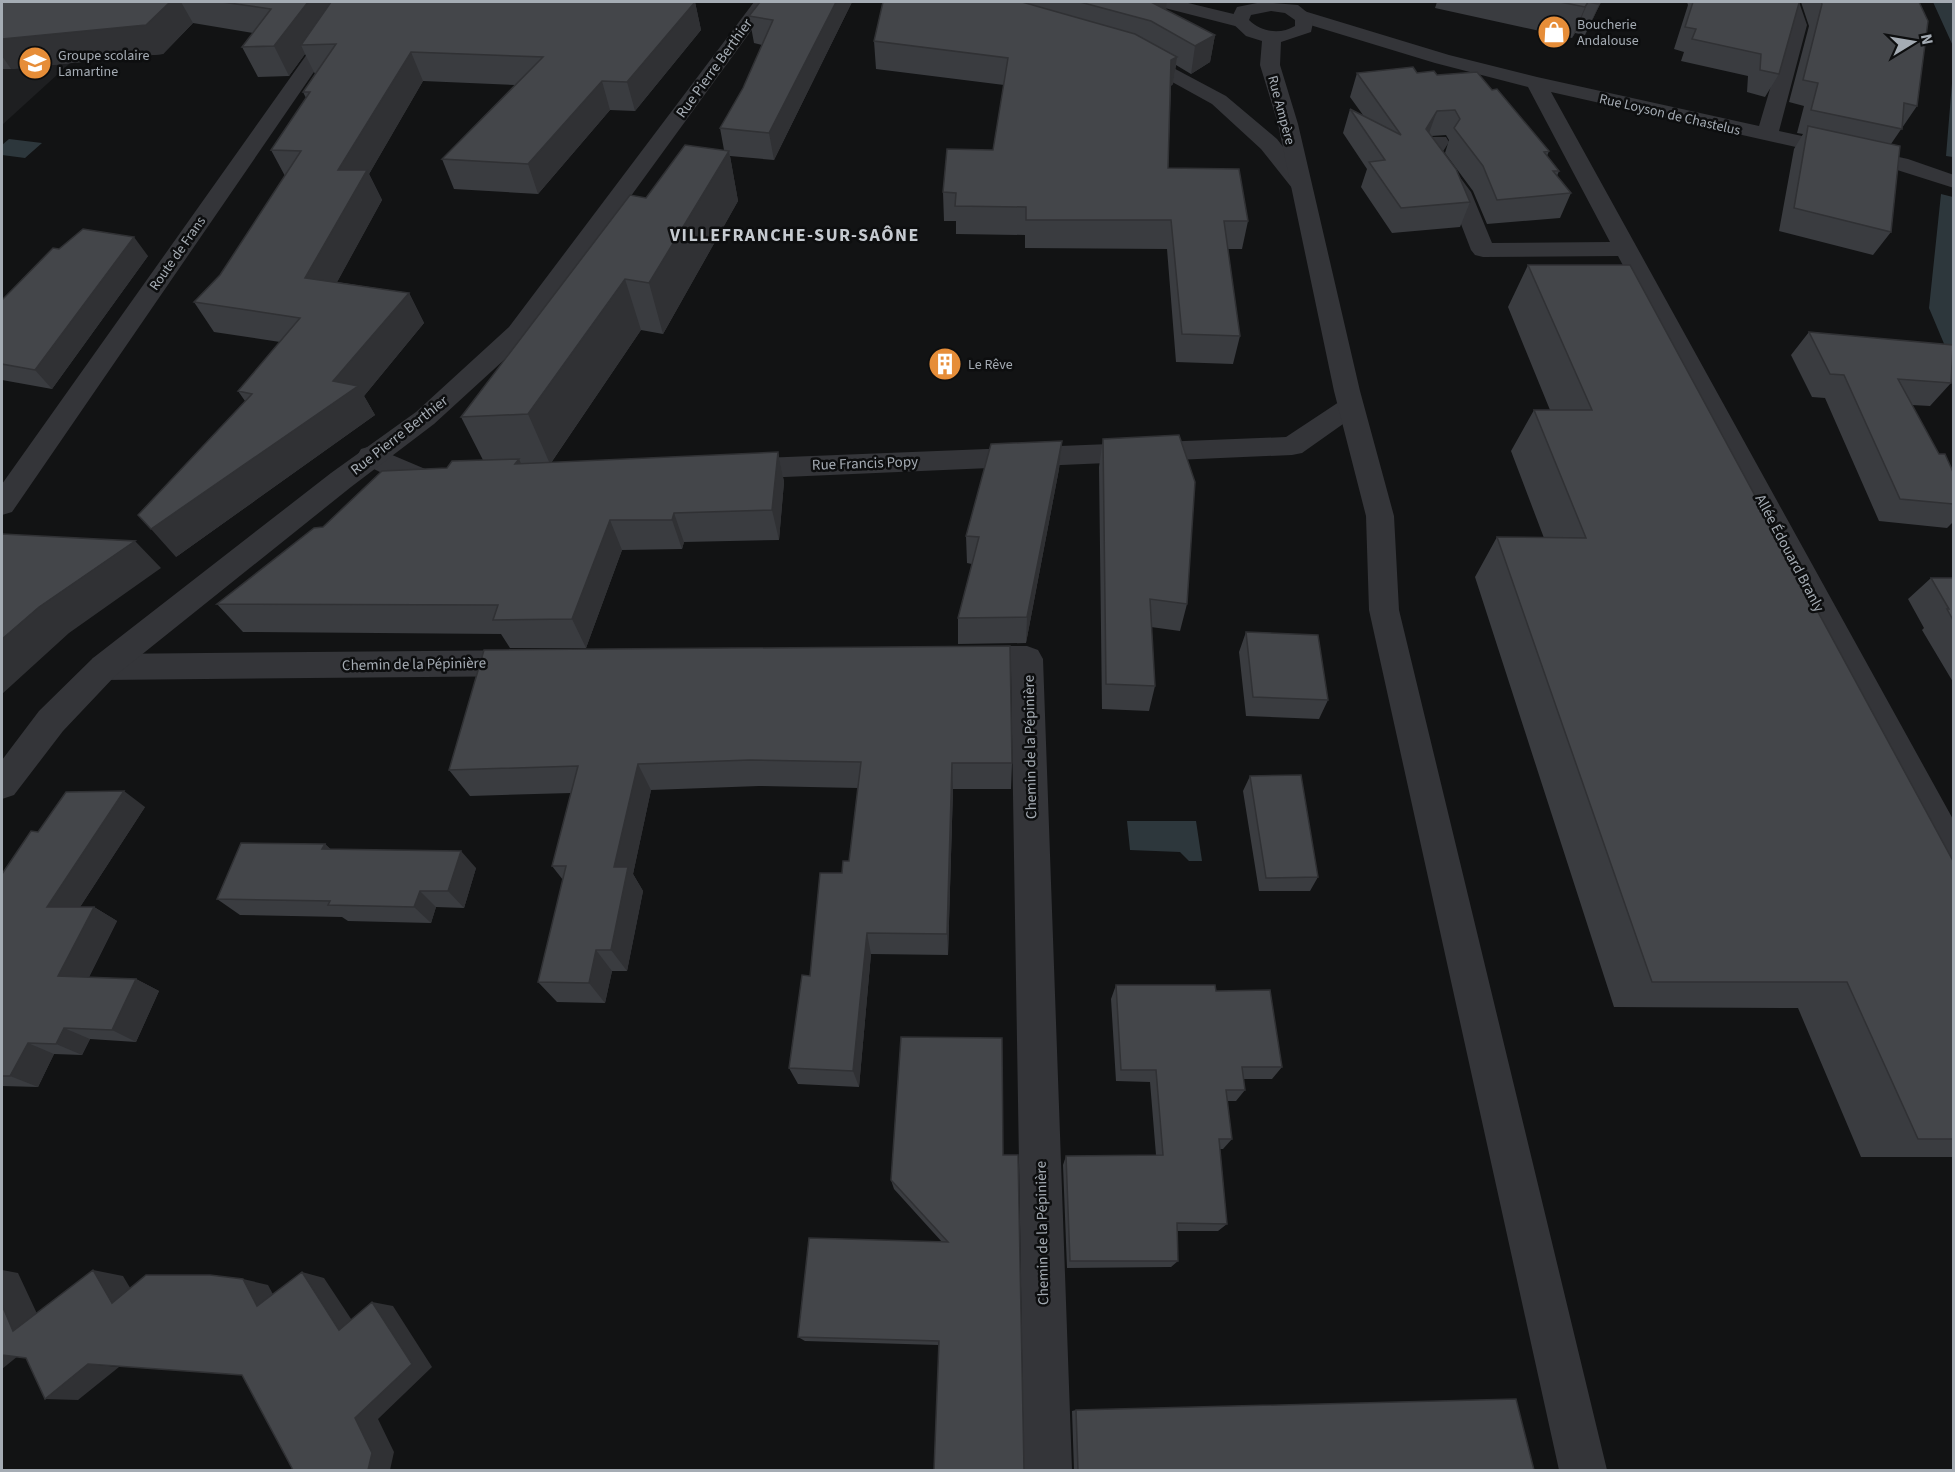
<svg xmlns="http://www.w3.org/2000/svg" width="1955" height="1472" viewBox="0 0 1955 1472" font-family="'Source Sans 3',sans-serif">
  <rect width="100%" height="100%" fill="#121314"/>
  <!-- built -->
  <path fill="#1e1f21" d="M2,2H137L2,125Z"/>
  <!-- water -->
  <path fill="#2d373c" d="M1933,2H1953V46Z
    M1953,71V157L1946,156Z
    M9,139L42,143L25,158L2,155V145Z
    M1941,194L1953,197V365L1929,308Z
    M1127,821H1196L1202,861H1189L1180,852L1130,850Z"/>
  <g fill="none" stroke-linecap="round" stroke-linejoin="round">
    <!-- minor -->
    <path fill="#343539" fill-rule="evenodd" d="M344,2H362L12,512L2,515V484Z
      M1155,2H1184L1246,17L1248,21L1239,27L1157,6Z
      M1781,2H1799L1807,25L1779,131L1908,159L1954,175V188L1894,169L1551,92L1954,821V872L1941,867L1618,256L1483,257L1475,255L1471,250L1449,193L1420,153L1430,137H1446L1449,142L1442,153L1471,192L1492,243L1610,242L1528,87L1435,63L1297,21L1295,17L1304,11L1449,55L1537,77L1759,126L1789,25Z
      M1134,47L1226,96L1277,139L1311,183L1308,188H1292L1261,149L1212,104L1127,57L1124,53Z
      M1351,397L1360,400L1364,406L1360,412L1302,453L1292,455L736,479L726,476L722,469L726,462L736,459L1286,437L1342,400Z
      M371,446L430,471L452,474L456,481L452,488C420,497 389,475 361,463L357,456L361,449Z
      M965,646H1027L1038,650L1043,659L1072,1470H1024L1011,672H965L954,668L949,659L954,650Z
      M524,650L535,654L540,663L535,672L524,676L104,680L93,676L88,667L93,658L104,654Z"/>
    <!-- tertiary -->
    <path fill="#343539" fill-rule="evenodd" d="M754,2H772L527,339L434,424L351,487L115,676L63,731L14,795L2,799V760L39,711L93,658L331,473L416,412L509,327Z
      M1262,2L1298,5L1314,18L1311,32L1281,42L1280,65L1298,124L1360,391L1394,516L1399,610L1607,1470H1559L1369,610L1366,516L1334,391L1278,124L1260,65L1262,41L1246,36L1230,21L1237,7ZM1271,11L1285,13L1295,20V26C1280,35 1261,32 1249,20L1251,15Z"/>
  </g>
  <!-- wall -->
  <path fill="#3a3c40" d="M2,2H695L701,30L635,111L610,110L538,194L454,189L442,159L515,85L423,81L369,174L382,200L337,282L409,293L424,323L364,396L375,415L176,557L245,401L238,391L280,342L214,332L194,302L220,275L285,176L271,150L306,98L303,92L315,74L305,54L289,76L258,77L242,47L253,33L193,23L163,54L11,69H2Z
    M852,2L774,160L730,156L738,201L663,334L641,330L551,463L778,452L784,482L779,540L684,542L682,549L622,550L586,648H510L501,634L243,632L217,604L323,527L447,468L483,460L461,417L646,198L724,150L720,128L743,88L762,45L754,43L749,16Z
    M883,2H1167L1166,10L1215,35L1210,62L1191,74L1176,65L1173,84L1171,86L1168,168L1248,221L1242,249H1228L1240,336L1233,364L1176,362L1167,249L1025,248V235L956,234V221H944L943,192L993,150L1004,85L876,69L874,41Z
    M1437,2H1601L1585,35L1575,33L1572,38L1435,8Z
    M1687,2H1799L1779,74L1765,97L1747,92L1748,76L1681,61L1684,52L1674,49L1688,5Z
    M1801,2H1919L1917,106L1891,144V232L1873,255L1779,231L1794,149L1803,134L1797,133L1804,106L1789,102L1809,26Z
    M1357,73H1417L1437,75L1492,90L1549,151L1547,156L1559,171L1557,176L1571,193L1560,218L1487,224L1473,191L1445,153L1449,140L1446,135L1431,136L1470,202L1460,227L1392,233L1361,187L1367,169L1343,133L1350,109L1363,115L1350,97Z
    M59,249L148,256L52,389L2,380V300Z
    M1528,265L1953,861V1157H1861L1798,1008L1614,1007L1475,577L1497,537L1544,538L1511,451L1534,410H1550L1508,307Z
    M1809,332L1951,383L1930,406L1912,405L1939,454L1953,472V522L1947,528L1879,521L1825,398L1812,397L1791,355Z
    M1103,439L1187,604L1180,631L1151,627L1155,686L1149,711L1102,709L1099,467Z
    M1062,441L1059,469L1026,643L958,644V618L972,564L967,563L966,536Z
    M1931,578H1953V682L1922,630L1924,628L1908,599Z
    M1246,632L1328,700L1319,719L1246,716L1239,652Z
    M484,650L1012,763L1011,789H953L948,955L871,954L859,1087L798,1084L789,1068L810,976L842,873L849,861L858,788L759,786L651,790L633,874L643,891L627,971H612L605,1003L557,1002L538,982L563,880L552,866L571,793L470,796L449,770Z
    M1250,776L1318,877L1310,891H1259L1243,791Z
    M145,807L80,907H94L117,921L89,977L136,979L159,991L136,1042L90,1039L82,1055L54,1054L38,1087L2,1086V874L38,832Z
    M325,844L330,849L476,868L464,908L436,907L431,923L348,921L342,917L240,915L217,899Z
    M1116,985L1216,991L1282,1067L1272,1079H1243L1245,1090L1236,1101H1227L1232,1139L1223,1149H1220L1227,1224L1218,1231H1177L1178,1261L1171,1267L1067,1268L1063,1165L1066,1156L1156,1155L1150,1082L1116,1081L1111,999Z
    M1002,1038L938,1345L805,1341L798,1337L942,1242L894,1189L891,1180Z
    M1076,1410L1534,1470H1074L1072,1411Z"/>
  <!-- shaded-wall -->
  <path fill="#303134" d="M170,2H181L193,23L163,54L11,69L2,56V39Z
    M308,2H342L301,45L305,54L289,76L274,46Z
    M695,2L701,30L635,111L627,82Z
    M836,2H852L774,160L769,133Z
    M1151,2H1167L1166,11L1154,23Z
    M1588,2L1575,33L1572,38L1585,7Z
    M1600,2H1601L1585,35Z
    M1215,35L1210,62L1191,74L1195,46Z
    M411,52L423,81L369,174L382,200L323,308L305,278L338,170Z
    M1177,57L1173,84L1167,87L1171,60Z
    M602,81L610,110L538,194L528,164Z
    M1437,111L1428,136L1426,129Z
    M729,151L738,201L663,334L649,283Z
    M134,237L148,256L52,389L35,370Z
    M625,279L641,330L550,464L528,414Z
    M409,293L424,323L364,396L375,415L176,557L151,529L333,381Z
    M1062,441L1059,469L1026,643L1027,617Z
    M778,452L784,482L779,540L772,510Z
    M519,459L533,489L515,464Z
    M674,513L684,542L682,549L672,520Z
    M610,520L622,550L586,648L572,619Z
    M135,541L161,568L69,633L2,694V639L39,607Z
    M952,763L953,789L948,955L947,934Z
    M638,764L651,790L633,874L643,891L627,971L611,950L614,867Z
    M124,791L145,807L71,921L47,907Z
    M325,844L344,861L322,849Z
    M461,851L476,868L464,908L448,891Z
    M420,891L436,907L431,923L414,907Z
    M94,907L117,921L83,989L58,976Z
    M867,933L871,954L859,1087L853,1071Z
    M596,950L612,971L605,1003L589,983Z
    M136,979L159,991L136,1042L112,1030Z
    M64,1028L90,1039L82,1055L56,1044Z
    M28,1043L54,1054L38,1087L10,1076Z
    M2,1270L18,1273L47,1335L13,1331L2,1305Z
    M93,1270L123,1276L142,1308L112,1303Z
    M302,1272L324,1278L361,1334L339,1330Z
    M243,1279L268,1285L282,1311L257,1306Z
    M372,1302L393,1306L432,1367L378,1419L394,1452L390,1470H368L355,1418Z
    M2,1355L18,1356L2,1369Z
    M88,1364L119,1367L78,1400L45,1399Z"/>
  <!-- building -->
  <path fill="#44464a" stroke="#303134" stroke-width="1.5" d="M2,2H170L146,25L2,39Z
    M222,2H308L274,46L242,47L271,9Z
    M331,2H695L627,82L602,81L528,164L442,159L543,57L411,52L338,170H367L305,278L409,293L333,381L358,386L151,529L138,515L252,394L238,391L300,318L194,302L220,275L301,151L271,150L310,92H303L336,44L301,45Z
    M760,2H836L769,133L720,128L743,88L773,20L749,16Z
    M883,2H1022L1135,34L1177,57L1171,60L1168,168L1239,169L1248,221H1224L1240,336L1182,334L1171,220H1026V207L955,206L956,193L943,192L947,149L993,150L1008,58L874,41Z
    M1080,2H1151L1215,35L1195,46L1151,21Z
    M1560,2H1600L1598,4L1588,2L1585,7Z
    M1693,2H1799V3L1779,74L1760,70L1761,54L1692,39L1696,29L1685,27Z
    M1821,2H1919L1928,21L1917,106L1904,103L1902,129L1811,110L1818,83L1803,80L1822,4Z
    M1413,67L1417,73L1434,71L1437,75L1477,72L1492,90L1497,89L1549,151L1544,152L1559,171H1553L1571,193L1497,200L1483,166L1454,128L1460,119L1455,110L1437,111L1426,129L1456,169L1470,202L1401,208L1369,162L1385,160L1350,109L1401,135L1357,73Z
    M1808,126L1900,146L1891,232L1794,208Z
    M685,145L729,151L649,283L625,279L528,414L461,417L630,195L646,198Z
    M83,229L134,237L35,370L2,364V300L53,248L59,249Z
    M1528,265H1630L1953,861V1139H1918L1847,982H1652L1497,537L1586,538L1534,410H1592Z
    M1809,332L1953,345L1951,383L1898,379L1939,454H1945L1953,472V504L1900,499L1844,375L1830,374Z
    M1179,435L1195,482L1187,604L1150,599L1155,686L1106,684L1103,439Z
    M1062,441L1027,617L958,618L979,537L966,536L991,444Z
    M778,452L772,510L674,513L672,520H610L572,619L493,620L498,605L217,604L314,528L323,527L382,471L447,468L452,461L519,459L515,464Z
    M2,534L135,541L39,607L2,639Z
    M1931,578H1953V620L1947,609H1949Z
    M1246,632L1318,635L1328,700L1253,697Z
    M1010,646L1012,763H952L947,934L867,933L853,1071L789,1068L802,975L810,976L820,873H842L843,861H849L861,762L750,760L638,764L614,867H628L611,950H596L589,983L538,982L566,866H552L578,766L449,770L484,650Z
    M1301,775L1318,877L1266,878L1250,776Z
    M124,791L47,907H94L58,976L136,979L112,1030L64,1028L56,1044L28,1043L10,1076H2V874L31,831L38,832L66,792Z
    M241,843L325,844L322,849L461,851L448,891H420L414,907L328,905L330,901L217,899Z
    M1116,985H1215L1216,991L1270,990L1282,1067H1242L1245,1090H1226L1232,1139H1219L1227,1224L1177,1223L1178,1261H1070L1066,1156L1163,1155L1156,1070H1121Z
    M901,1037L1002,1038L1003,1155H1018L1024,1470H934L939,1341L798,1337L809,1238L948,1242L891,1180Z
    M93,1270L112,1303L146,1275H210L243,1279L257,1306L302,1272L339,1330L372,1302L412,1364L355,1418L372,1453L368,1470H293L242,1375L88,1364L45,1399L26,1358L2,1355V1305L13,1331Z
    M1516,1399L1534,1470H1078L1076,1410Z"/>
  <!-- icons -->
  <defs>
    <symbol id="shop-disc" viewBox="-11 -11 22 22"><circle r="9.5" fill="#e68d38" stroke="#0d0e0f"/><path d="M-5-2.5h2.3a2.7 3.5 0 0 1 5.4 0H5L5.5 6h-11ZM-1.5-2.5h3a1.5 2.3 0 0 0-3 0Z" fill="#fff"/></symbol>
    <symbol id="school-disc" viewBox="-11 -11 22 22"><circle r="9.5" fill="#e68d38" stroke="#0d0e0f"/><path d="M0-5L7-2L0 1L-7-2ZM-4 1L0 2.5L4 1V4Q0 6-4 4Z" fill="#fff"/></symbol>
    <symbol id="building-disc" viewBox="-11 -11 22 22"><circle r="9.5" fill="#e68d38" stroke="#0d0e0f"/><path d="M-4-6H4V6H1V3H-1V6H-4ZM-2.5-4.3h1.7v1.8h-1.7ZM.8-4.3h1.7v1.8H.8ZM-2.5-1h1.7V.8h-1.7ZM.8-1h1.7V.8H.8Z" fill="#fff"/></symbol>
  </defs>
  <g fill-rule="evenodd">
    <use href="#shop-disc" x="1535" y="13" width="38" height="38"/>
    <use href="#school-disc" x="16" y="44" width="38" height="38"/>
    <use href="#building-disc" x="926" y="345" width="38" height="38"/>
  </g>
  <g text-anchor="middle" stroke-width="5" stroke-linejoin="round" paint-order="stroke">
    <!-- far-poi labels -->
    <g font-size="14" fill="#a5acb4" stroke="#0d0e0f" text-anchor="start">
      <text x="1577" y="29">Boucherie<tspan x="1577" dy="16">Andalouse</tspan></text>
      <text x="58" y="60">Groupe scolaire<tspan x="58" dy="16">Lamartine</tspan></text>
      <text x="968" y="369">Le Rêve</text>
    </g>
    <!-- far-street labels -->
    <g font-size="14" fill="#a5acb4" stroke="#0d0e0f">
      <text transform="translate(1282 110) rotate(75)" y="5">Rue Ampère</text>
      <text transform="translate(1670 114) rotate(13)" y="5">Rue Loyson de Chastelus</text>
      <text transform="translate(177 253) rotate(-55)" y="5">Route de Frans</text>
    </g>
    <!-- street labels -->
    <g font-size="15" fill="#a5acb4" stroke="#0d0e0f">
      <text transform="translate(714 68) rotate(-54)" y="5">Rue Pierre Berthier</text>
      <text transform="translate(399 435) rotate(-38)" y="5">Rue Pierre Berthier</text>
      <text transform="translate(865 463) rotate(-2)" y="5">Rue Francis Popy</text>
      <text transform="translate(1790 553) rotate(62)" y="5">Allée Édouard Branly</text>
      <text transform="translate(414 664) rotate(-1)" y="5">Chemin de la Pépinière</text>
      <text transform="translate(1030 747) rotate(-91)" y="5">Chemin de la Pépinière</text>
      <text transform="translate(1042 1233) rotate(-91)" y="5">Chemin de la Pépinière</text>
    </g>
    <!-- far-district labels -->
    <g font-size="18" font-weight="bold" letter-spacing="1.5" fill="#c5cad0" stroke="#0d0e0f">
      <text x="795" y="241">VILLEFRANCHE-SUR-SAÔNE</text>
    </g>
  </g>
  <!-- border -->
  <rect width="1955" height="1472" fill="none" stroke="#a5acb4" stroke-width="6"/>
  <!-- north arrow -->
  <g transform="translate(1913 42) rotate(79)" stroke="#0d0e0f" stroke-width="4.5" paint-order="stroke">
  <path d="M0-4.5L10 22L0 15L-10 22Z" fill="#a5acb4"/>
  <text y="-9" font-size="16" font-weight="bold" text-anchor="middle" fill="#a5acb4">N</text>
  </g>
</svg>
